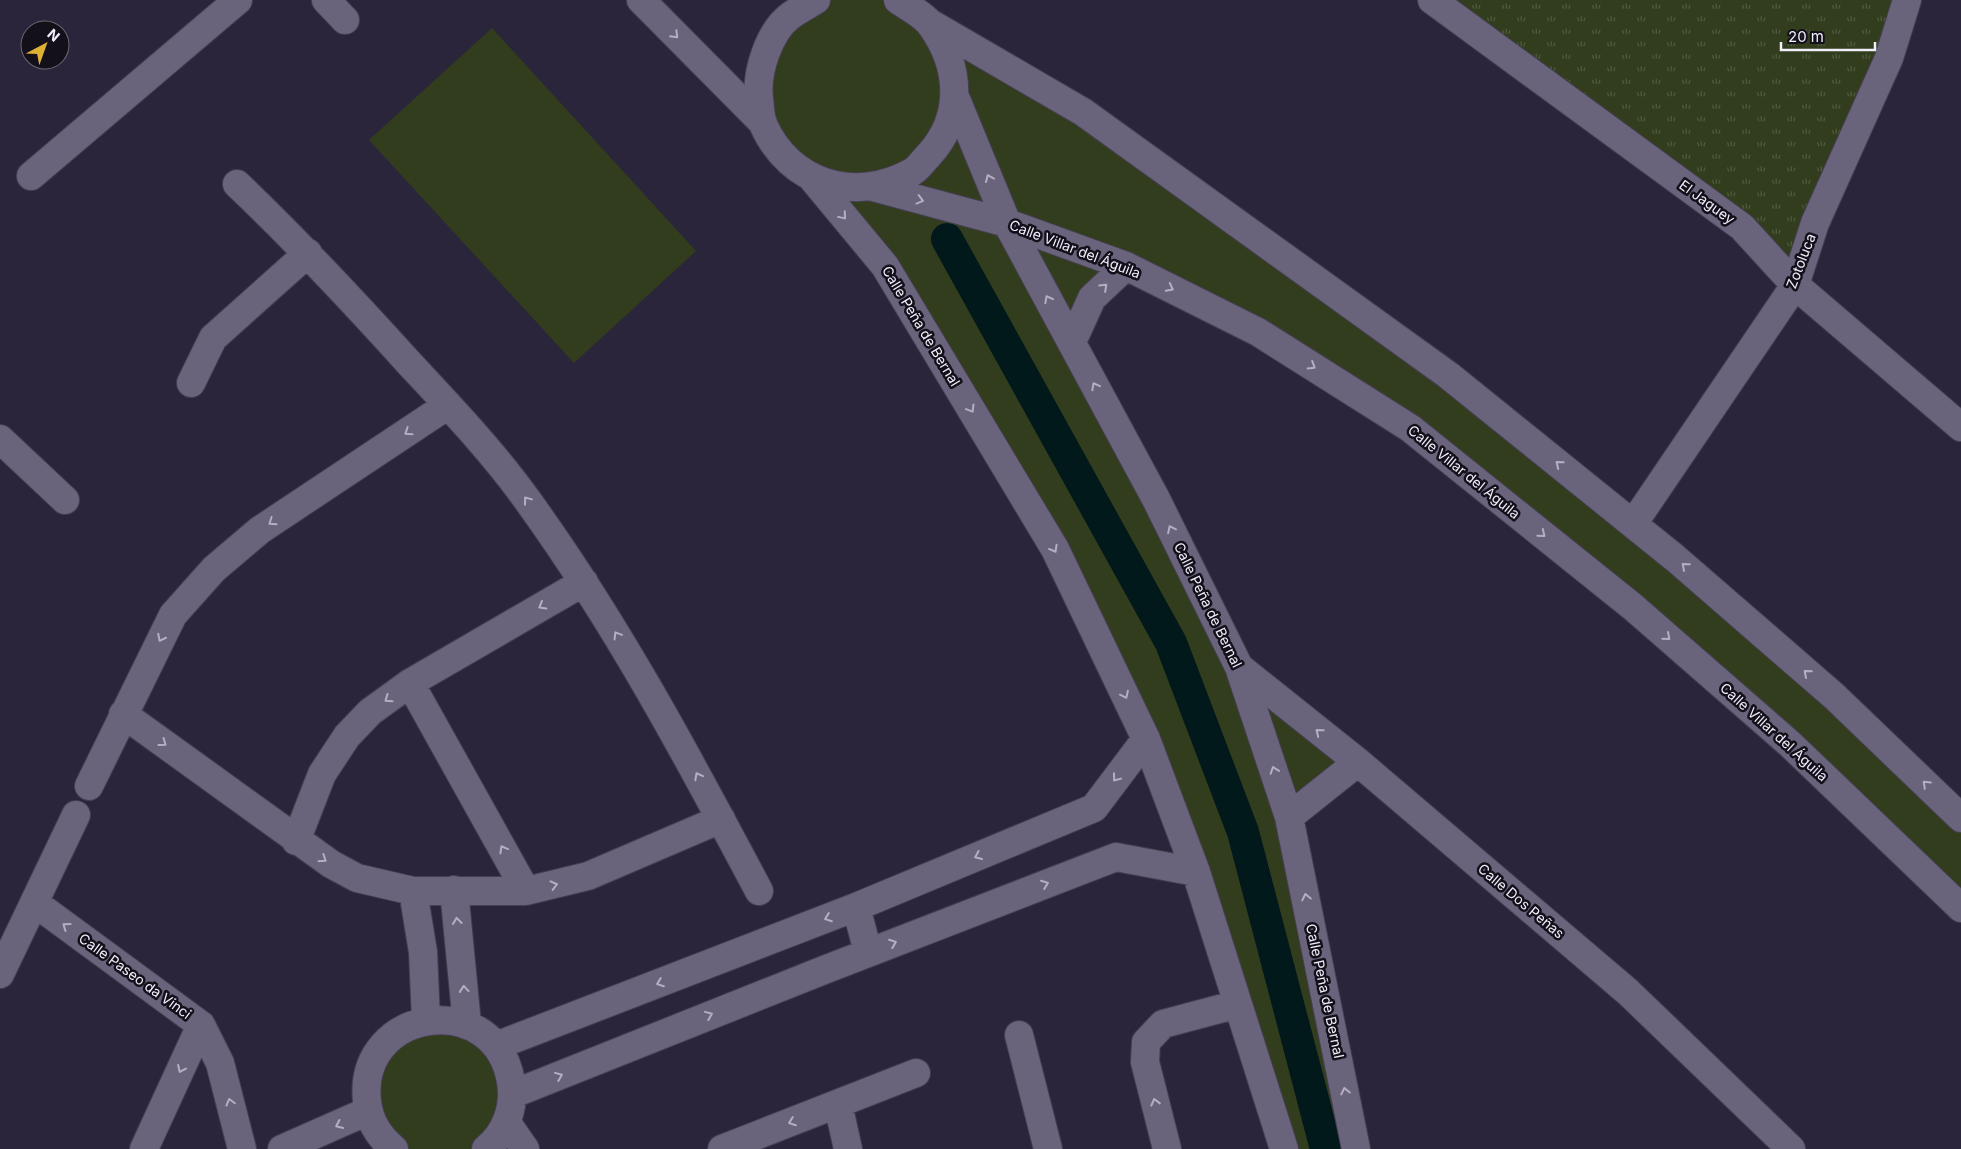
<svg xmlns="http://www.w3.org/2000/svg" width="1961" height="1149" viewBox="0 0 1961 1149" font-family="Inter,sans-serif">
  <defs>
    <pattern id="park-tufts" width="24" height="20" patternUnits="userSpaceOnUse" patternTransform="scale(1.25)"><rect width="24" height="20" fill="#323d1d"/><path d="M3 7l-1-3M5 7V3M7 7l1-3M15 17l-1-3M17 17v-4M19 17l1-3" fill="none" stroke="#50593f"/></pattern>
  </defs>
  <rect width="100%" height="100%" fill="#2b253b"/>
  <!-- grass -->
  <path fill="#323d1d" d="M816,0H898L1448,375L1961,818V908L1410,428L1126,266L1072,342L1239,667L1358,762L1289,817L1366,1149H1284L1146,739L885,266L763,123L767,47Z
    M492,28L696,251L574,363L369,140Z
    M440,1019L509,1068L486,1149H394L385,1142L371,1063Z"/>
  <!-- park -->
  <path fill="url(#park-tufts)" d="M1432,0H1907L1795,285Z"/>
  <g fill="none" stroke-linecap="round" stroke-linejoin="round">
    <!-- canal -->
    <path stroke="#02191b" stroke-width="32" d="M947,239L1171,643L1243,832L1326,1149"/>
    <defs>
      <path id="minor" d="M326,0L345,20
        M641,0L763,123
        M816,0C808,5 798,10 790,16C769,32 756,72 759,98C760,106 760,116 763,124C789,184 856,204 912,172C918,169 923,161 928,156C964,117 961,67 931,25C924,15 908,7 898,0
        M1432,0L1742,227L1795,285L1961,427
        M930,23L1083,112L1448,375L1675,558L1834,696L1961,818
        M956,99L1007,223L1156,499L1239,667L1289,817L1356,1149
        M31,176L238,0
        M812,178L885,266L1055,549L1146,739L1196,872L1284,1149
        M237,184C297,241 353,301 409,363C450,407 493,452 528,501C617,624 688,757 759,891
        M873,187L1007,223L1126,266L1258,332L1410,428L1633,607L1790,744L1961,908
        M1072,342L1092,298L1126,266
        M191,383L213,338L308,253
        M0,439L65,500
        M1633,524L1795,285L1815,223L1889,58L1907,0
        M1239,667L1358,762L1628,992L1791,1149
        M410,683L526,891
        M123,714L331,864L357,878L413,891H526L588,876L721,819
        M89,786L173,615L214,569L260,530L448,405
        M1289,817L1358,762
        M296,841L322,774L347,736L370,712L410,683L584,582
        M454,890L467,1024
        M413,891L423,952L426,1020
        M35,903L201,1025L220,1063L242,1149
        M856,907L868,952
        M0,974L76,815
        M1019,1035L1048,1149
        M496,1046L856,907L1094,808L1146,739
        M513,1094L824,970L1116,857L1196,872
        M838,1104L848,1149
        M507,1123L525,1149
        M144,1149L201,1025
        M282,1149L368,1111
        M394,1149C378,1136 369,1120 367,1101C357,1007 496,988 511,1082C515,1107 506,1133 486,1149
        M722,1149L916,1073
        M1167,1149L1145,1062L1146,1042L1163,1024L1238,1004"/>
    </defs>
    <!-- minor casing -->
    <use href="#minor" stroke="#453f52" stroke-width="30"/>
    <!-- minor -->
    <use href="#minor" stroke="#6a637c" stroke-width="28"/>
  </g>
  <!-- one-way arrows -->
  <defs><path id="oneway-chevron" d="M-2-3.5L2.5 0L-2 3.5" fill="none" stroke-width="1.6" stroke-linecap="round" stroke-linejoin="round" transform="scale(1.25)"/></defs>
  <g stroke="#b4afc2">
    <use href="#oneway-chevron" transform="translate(675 35) rotate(45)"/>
    <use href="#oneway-chevron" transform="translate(989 178) rotate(-113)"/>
    <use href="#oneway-chevron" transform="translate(920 200) rotate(15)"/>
    <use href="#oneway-chevron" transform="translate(843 216) rotate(50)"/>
    <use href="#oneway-chevron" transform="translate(1104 287) rotate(-43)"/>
    <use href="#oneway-chevron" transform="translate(1170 288) rotate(27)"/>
    <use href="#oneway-chevron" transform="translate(1048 299) rotate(-118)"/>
    <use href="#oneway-chevron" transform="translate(1312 366) rotate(32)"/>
    <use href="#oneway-chevron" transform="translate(1095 386) rotate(-118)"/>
    <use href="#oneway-chevron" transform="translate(971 409) rotate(59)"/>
    <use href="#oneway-chevron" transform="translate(408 432) rotate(146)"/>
    <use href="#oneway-chevron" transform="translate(1559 464) rotate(-141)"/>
    <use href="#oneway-chevron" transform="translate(527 500) rotate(-127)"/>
    <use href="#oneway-chevron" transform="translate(272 522) rotate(146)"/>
    <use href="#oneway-chevron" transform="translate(1171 529) rotate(-116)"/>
    <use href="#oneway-chevron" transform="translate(1542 534) rotate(39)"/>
    <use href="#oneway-chevron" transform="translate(1054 549) rotate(61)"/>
    <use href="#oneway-chevron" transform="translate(1685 566) rotate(-139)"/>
    <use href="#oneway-chevron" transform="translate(542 606) rotate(150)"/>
    <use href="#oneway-chevron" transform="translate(617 635) rotate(-121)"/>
    <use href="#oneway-chevron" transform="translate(1667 637) rotate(41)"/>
    <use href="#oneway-chevron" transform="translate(161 638) rotate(117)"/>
    <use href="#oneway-chevron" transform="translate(1807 673) rotate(-139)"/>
    <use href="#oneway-chevron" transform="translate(1125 695) rotate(64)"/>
    <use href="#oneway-chevron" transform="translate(388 699) rotate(145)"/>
    <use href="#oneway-chevron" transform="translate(1319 732) rotate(-141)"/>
    <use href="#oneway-chevron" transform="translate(163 743) rotate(36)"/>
    <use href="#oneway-chevron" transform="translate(1274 770) rotate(-109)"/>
    <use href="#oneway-chevron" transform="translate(698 776) rotate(-118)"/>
    <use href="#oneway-chevron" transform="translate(1116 778) rotate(127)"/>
    <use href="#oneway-chevron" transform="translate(1926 784) rotate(-136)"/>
    <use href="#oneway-chevron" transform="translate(503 849) rotate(-119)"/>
    <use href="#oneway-chevron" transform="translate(978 856) rotate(157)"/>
    <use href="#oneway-chevron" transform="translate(323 859) rotate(34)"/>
    <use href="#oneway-chevron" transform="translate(1045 884) rotate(-21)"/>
    <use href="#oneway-chevron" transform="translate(554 885) rotate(-14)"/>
    <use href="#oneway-chevron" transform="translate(1306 897) rotate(-102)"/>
    <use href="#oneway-chevron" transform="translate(828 918) rotate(159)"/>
    <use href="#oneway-chevron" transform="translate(457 921) rotate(-96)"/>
    <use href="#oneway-chevron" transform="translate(66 926) rotate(-144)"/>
    <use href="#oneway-chevron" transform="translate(893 943) rotate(-21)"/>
    <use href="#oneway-chevron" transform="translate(660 983) rotate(159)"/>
    <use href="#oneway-chevron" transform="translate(464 989) rotate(-95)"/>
    <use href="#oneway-chevron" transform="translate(709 1015) rotate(-22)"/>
    <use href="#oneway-chevron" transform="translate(181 1069) rotate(115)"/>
    <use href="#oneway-chevron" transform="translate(559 1076) rotate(-22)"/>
    <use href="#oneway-chevron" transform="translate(1345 1091) rotate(-102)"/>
    <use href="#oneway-chevron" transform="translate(230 1102) rotate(-105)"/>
    <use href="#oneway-chevron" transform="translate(1155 1102) rotate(-104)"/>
    <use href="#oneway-chevron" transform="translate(792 1122) rotate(159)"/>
    <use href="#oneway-chevron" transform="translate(339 1125) rotate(155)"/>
  </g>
  <g text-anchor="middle" stroke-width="5" stroke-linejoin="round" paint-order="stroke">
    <!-- street labels -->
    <g font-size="14" fill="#f1edfc" stroke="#13101a">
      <text transform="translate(1707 202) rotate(36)" y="5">El Jaguey</text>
      <text transform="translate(1075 249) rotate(21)" y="5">Calle Villar del Águila</text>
      <text transform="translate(1801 261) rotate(-69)" y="5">Zotoluca</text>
      <text transform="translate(921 326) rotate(59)" y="5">Calle Peña de Bernal</text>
      <text transform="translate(1464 472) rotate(39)" y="5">Calle Villar del Águila</text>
      <text transform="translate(1208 605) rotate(64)" y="5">Calle Peña de Bernal</text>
      <text transform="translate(1774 732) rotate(42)" y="5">Calle Villar del Águila</text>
      <text transform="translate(1521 901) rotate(40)" y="5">Calle Dos Peñas</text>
      <text transform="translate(135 976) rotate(36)" y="5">Calle Paseo da Vinci</text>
      <text transform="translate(1325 991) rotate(78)" y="5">Calle Peña de Bernal</text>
    </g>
  </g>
  <!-- north arrow -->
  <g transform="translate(45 45) rotate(41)"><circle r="24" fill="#13101a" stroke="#6c6874"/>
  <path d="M0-4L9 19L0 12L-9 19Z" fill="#ddb233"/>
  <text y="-8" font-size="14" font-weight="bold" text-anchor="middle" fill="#f1edfc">N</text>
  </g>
  <!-- scale -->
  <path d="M1781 42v8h94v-8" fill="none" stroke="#f1edfc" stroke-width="2.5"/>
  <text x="1788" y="42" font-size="15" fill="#f1edfc" stroke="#13101a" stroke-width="4" paint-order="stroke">20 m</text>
</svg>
